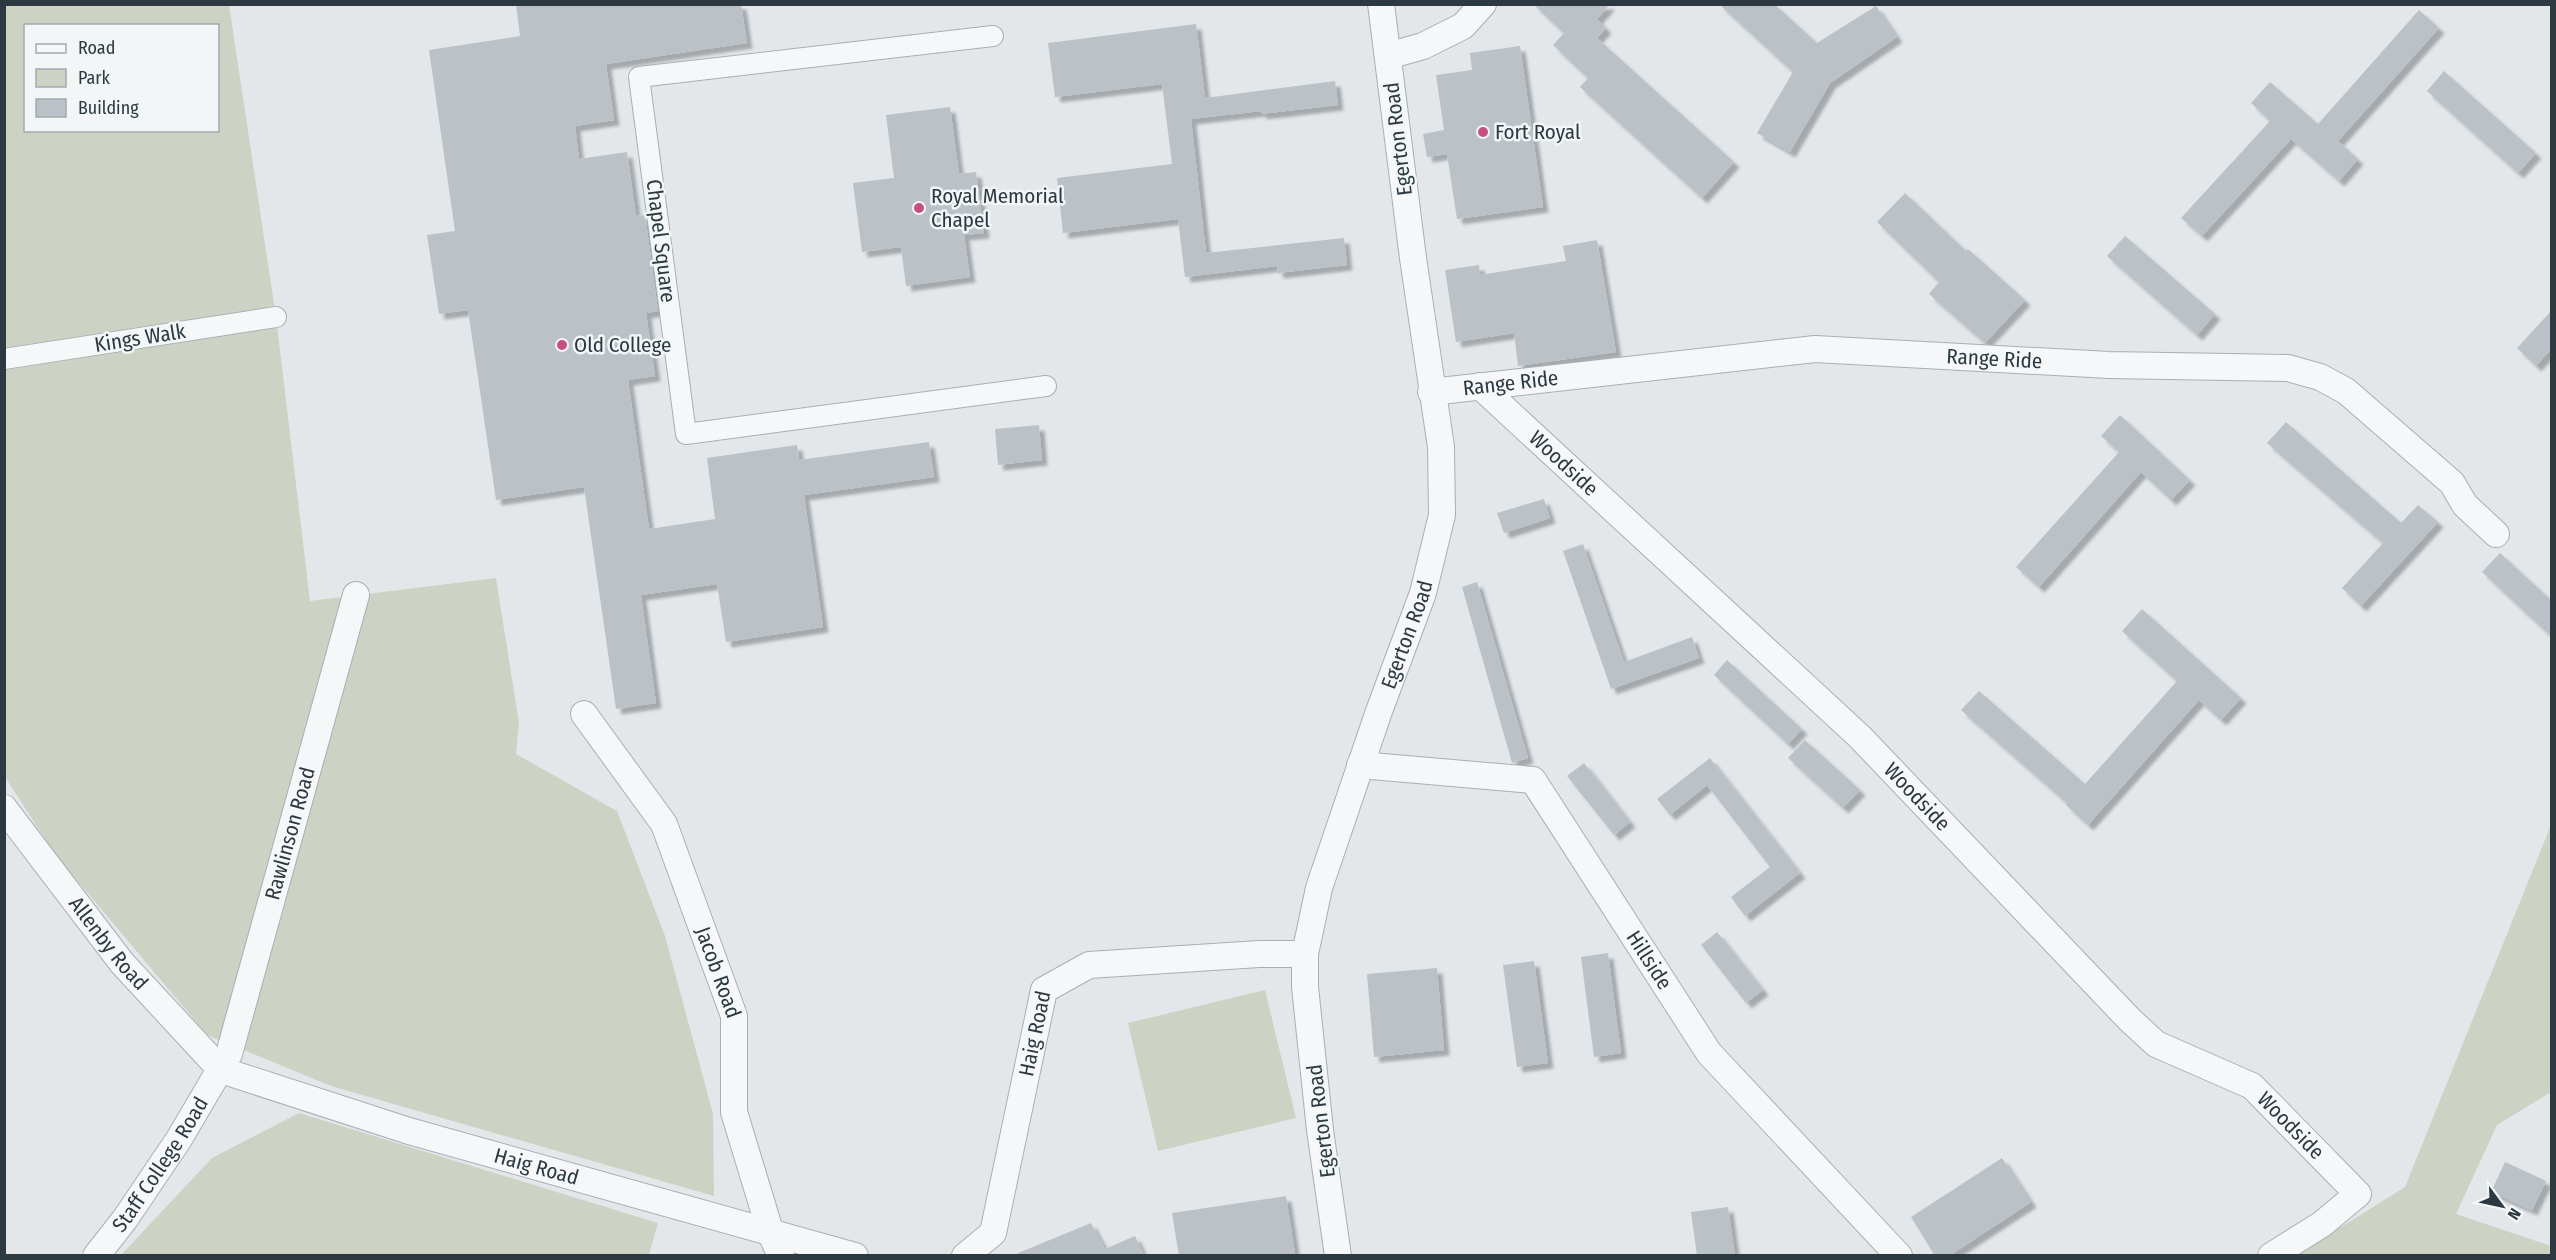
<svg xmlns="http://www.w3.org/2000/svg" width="2556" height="1260" viewBox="0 0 2556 1260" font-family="'Fira Sans Condensed',sans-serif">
  <defs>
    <filter id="shadow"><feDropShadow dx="5.5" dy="5.5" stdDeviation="1.5" flood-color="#0004"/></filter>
  </defs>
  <rect width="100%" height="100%" fill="#e3e7ea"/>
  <!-- green -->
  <path fill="#ccd3c4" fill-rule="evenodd" d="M5,5H229L276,317L310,601L496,578L519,723L516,754L617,811L665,936L713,1114L714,1196L331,1086L207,1035L54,853L5,777ZM26,26H218V130H26Z
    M2551,825V1092L2497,1125L2456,1214L2551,1246V1255L2295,1256L2405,1187Z
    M1265,990L1296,1118L1158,1151L1128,1023Z
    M299,1113L658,1223L649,1255H121L212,1158Z"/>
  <!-- building -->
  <path fill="#bac2c7" filter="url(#shadow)" d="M516,4H741L747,43L606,64L614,120L575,126L579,159L627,152L636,216L645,215L658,311L646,313L655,376L628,380L649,529L715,519L707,458L797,445L799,460L929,442L934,477L804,495L823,627L726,642L717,584L641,595L656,703L616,709L584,487L496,500L468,310L439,314L427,235L455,231L429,50L520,36Z
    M1533,4H1610L1597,19L1606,28L1597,38L1734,162L1702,198L1580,87L1588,78L1553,45L1564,33Z
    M1719,4H1774L1817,43L1876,6L1897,37L1830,83L1790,152L1757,133L1793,72Z
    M2419,10L2439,28L2338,141L2358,159L2339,181L2291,139L2202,236L2181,218L2270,121L2251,103L2270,82L2318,124Z
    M1196,24L1205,98L1335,81L1338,105L1261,114V111L1191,119L1206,253L1344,238L1347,265L1278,273L1277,266L1185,277L1178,219L1063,233L1057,178L1172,164L1162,84L1055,97L1048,43Z
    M1520,46L1543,207L1457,219L1447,154L1427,157L1423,134L1444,130L1436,75L1472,70L1470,53Z
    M2444,71L2536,153L2518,173L2427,91Z
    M950,107L959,174L976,172L984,233L964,235L970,277L906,286L901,247L862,252L853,183L894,178L886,115Z
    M1905,193L1966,251L1968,249L2025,300L1985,343L1929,294L1939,282L1877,222Z
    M2125,236L2215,314L2197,335L2107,256Z
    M1597,240L1616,352L1518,366L1514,333L1456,342L1445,270L1479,265L1480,275L1566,261L1563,246Z
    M2552,310V348L2536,366L2517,348Z
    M2120,415L2190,480L2171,500L2141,472L2039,587L2016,567L2119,452L2101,436Z
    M2286,422L2401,523L2418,505L2438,522L2361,606L2342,588L2383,543L2267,443Z
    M1039,425L1042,460L998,465L995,429Z
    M1544,499L1550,518L1504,533L1497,513Z
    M1583,544L1624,662L1692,637L1699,658L1611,689L1563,551Z
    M2500,553L2552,601V637L2482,572Z
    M1477,582L1528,758L1512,763L1462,587Z
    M2142,609L2241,698L2221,720L2199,700L2088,825L2066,805L2067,803L1961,710L1979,691L2085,784L2177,681L2122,631Z
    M1727,660L1802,729L1788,744L1714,675Z
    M1805,740L1860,790L1843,808L1788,758Z
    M1710,758L1800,873L1745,916L1731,897L1770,867L1707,785L1670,815L1657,799Z
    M1584,763L1630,822L1614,835L1567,776Z
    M1717,932L1763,990L1746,1003L1701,945Z
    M1608,953L1621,1053L1594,1057L1581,957Z
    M1534,961L1548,1063L1517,1067L1503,965Z
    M1437,968L1444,1050L1374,1057L1367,974Z
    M2002,1158L2031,1202L1949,1256H1935L1911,1217Z
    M2505,1162L2546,1181L2532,1210L2491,1192Z
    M1286,1196L1295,1254L1179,1256L1172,1213Z
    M1728,1207L1735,1256H1697L1691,1212Z
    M1091,1223L1105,1249L1135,1236L1144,1256H1011Z"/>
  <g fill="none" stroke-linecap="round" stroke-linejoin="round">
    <defs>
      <path id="pedestrian" d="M993,36L639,77L686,434L1046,386
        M4,359L276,317"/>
      <g id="minor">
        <path d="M1388,56L1423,46L1463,26L1483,4"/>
        <path id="s1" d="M1480,386L1860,737L2130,1020L2156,1044L2252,1086L2358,1194L2322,1224L2271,1256"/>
        <path id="s2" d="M1431,392L1815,349L2109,365L2288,368L2320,377L2346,391L2452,483L2465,505L2496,534"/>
        <path id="s3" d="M584,714L664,824L734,1016V1112L771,1234L781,1256"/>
        <path id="s4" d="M1360,765L1533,780L1709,1053L1899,1256"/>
        <path id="s5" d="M4,808L122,963L221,1070"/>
        <path id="s6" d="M221,1070L409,1131L855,1256"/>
        <path id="s7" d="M96,1256L125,1219L179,1139L229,1054L356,595"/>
        <path id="s8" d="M965,1256L993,1233L1044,990L1089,965L1259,954H1305"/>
        <path id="s9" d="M1338,1256L1320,1130L1305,987V954L1319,888L1378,714L1423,593L1442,515L1441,447L1413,258L1381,4"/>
      </g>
    </defs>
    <!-- pedestrian casing -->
    <use href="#pedestrian" stroke="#a8afb4" stroke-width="22"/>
    <!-- minor casing -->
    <use href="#minor" stroke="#a8afb4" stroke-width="28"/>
    <!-- pedestrian -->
    <use href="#pedestrian" stroke="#f5f7f9" stroke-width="20"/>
    <!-- minor -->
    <use href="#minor" stroke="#f5f7f9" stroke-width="26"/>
  </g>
  <!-- markers -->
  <g fill="#c6507f" stroke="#f2f6f7" stroke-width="2">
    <circle cx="1483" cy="132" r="6"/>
    <circle cx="919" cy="208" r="6"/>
    <circle cx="562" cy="345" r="6"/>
  </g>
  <g text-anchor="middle" stroke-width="5" stroke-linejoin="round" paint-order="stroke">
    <!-- poi labels -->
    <g font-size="21" fill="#2c3941" stroke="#f2f6f7" text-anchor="start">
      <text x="1495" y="139">Fort Royal</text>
      <text x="931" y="203">Royal Memorial<tspan x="931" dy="24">Chapel</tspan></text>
      <text x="574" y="352">Old College</text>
    </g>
    <!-- street labels -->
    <g font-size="21" fill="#2c3941" stroke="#f2f6f7">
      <text transform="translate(1398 139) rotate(-97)" y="7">Egerton Road</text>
      <text transform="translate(661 241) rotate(83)" y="7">Chapel Square</text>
      <text transform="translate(140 338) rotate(-9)" y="7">Kings Walk</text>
      <text dy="7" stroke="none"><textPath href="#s2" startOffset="566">Range Ride</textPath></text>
      <text dy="7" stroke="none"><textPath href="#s2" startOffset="80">Range Ride</textPath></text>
      <text dy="7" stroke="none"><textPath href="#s1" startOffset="114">Woodside</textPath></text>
      <text dy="7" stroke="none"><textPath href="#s9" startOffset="640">Egerton Road</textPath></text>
      <text dy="7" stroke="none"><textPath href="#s1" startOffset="600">Woodside</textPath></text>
      <text dy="7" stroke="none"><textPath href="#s7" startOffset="471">Rawlinson Road</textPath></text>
      <text dy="7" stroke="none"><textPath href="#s5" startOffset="171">Allenby Road</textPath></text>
      <text dy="7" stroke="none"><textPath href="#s4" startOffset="388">Hillside</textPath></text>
      <text dy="7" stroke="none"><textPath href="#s3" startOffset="294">Jacob Road</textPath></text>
      <text dy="7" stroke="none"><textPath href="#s8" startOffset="240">Haig Road</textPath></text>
      <text transform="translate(1321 1121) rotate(-97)" y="7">Egerton Road</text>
      <text dy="7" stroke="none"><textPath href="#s1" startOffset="1104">Woodside</textPath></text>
      <text dy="7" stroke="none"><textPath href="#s7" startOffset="112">Staff College Road</textPath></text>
      <text dy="7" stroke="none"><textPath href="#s6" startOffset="330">Haig Road</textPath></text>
    </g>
  </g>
  <!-- border -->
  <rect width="2556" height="1260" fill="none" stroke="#2c3941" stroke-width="12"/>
  <!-- legend -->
  <rect x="24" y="24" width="195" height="108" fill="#f2f6f7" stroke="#a3aaae" stroke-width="1.5"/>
  <rect x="36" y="44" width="30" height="9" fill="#f5f7f9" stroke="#a3aaae" stroke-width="1.5"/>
  <text x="78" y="54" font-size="18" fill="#2c3941">Road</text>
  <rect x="36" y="69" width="30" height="18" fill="#ccd3c4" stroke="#a3aaae" stroke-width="1.5"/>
  <text x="78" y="84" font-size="18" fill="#2c3941">Park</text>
  <rect x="36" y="99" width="30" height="18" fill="#bac2c7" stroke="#a3aaae" stroke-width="1.5"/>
  <text x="78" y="114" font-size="18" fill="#2c3941">Building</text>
  <!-- north arrow -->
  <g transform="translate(2502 1206) rotate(123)" stroke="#f2f6f7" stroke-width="4.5" paint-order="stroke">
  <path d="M0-4.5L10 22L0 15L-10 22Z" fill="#2c3941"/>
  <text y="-9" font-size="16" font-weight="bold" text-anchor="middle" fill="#2c3941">N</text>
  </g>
</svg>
